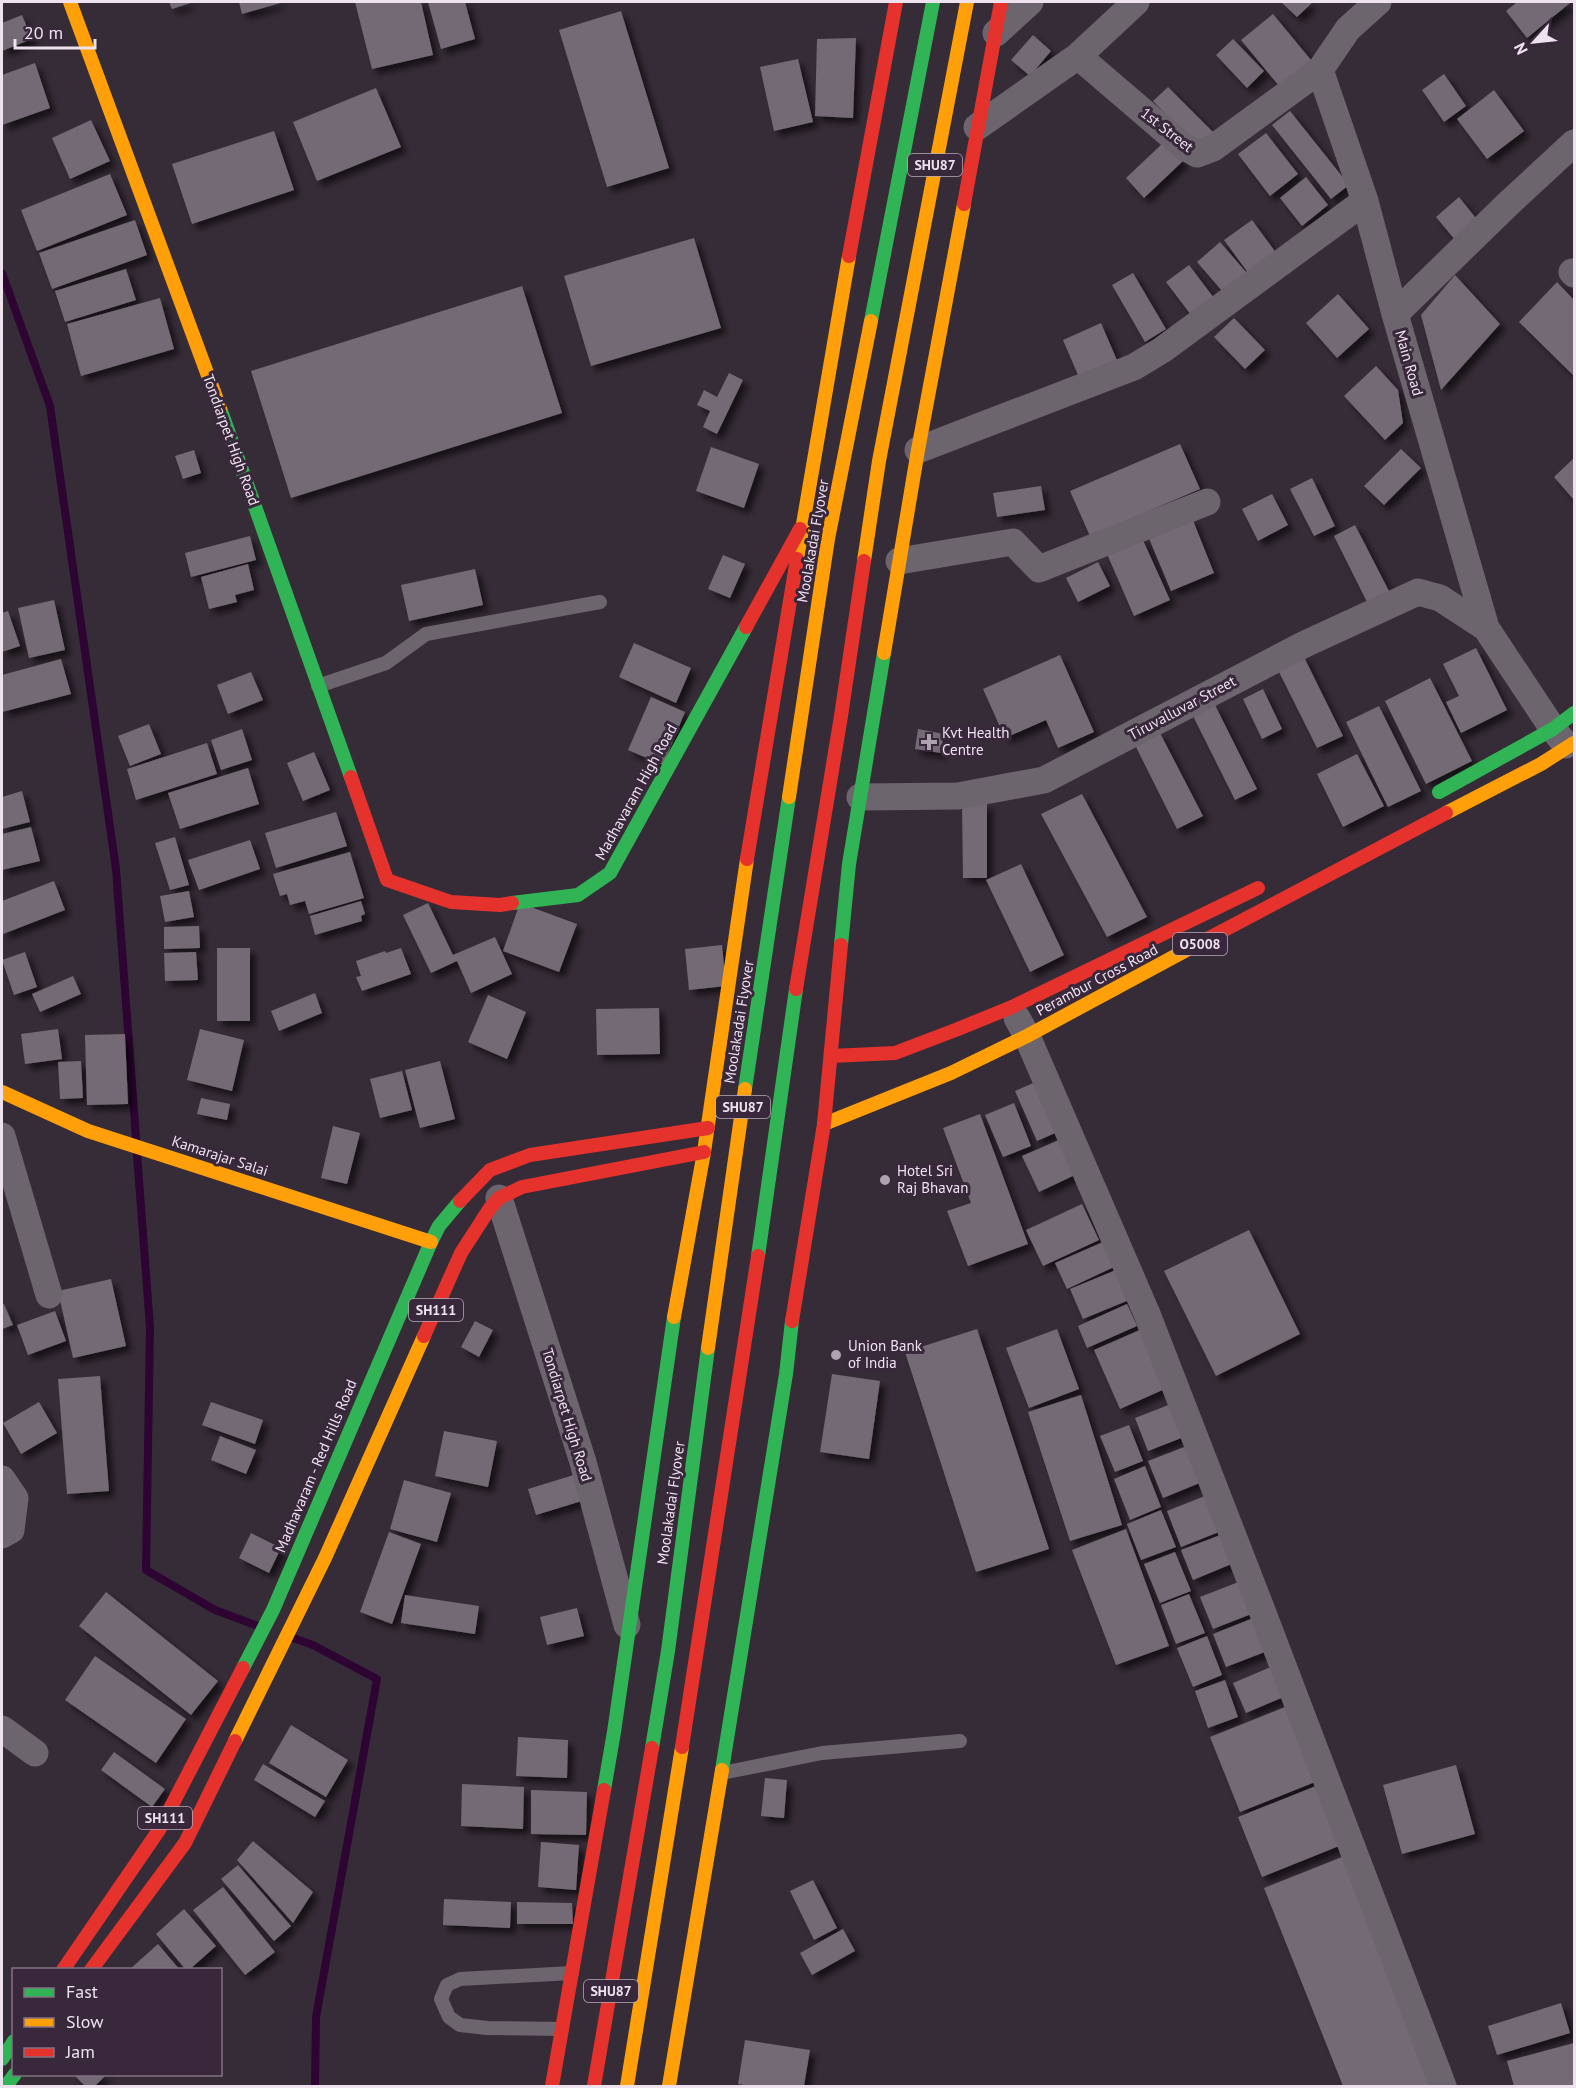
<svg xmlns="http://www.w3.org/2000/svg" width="1576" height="2088" viewBox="0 0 1576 2088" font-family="'PT Sans',sans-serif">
  <defs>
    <filter id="shadow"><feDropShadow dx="5.5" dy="5.5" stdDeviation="3" flood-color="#0009"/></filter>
  </defs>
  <rect width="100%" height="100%" fill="#362c37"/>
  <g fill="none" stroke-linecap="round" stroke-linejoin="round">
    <!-- stream -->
    <path stroke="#2d0432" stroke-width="8" d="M2,273L50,406L116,869L136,1138
      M137,1154L150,1327L146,1570L215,1610L258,1626
      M293,1638L313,1645L377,1679L316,2017L315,2086"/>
  </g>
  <!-- building -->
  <path fill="#736a74" filter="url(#shadow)" d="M169,2H194L172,9Z
    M239,2H284L242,14Z
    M355,2H421L433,55L372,69Z
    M428,2H465L475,39L441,49Z
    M1281,2H1313L1297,17Z
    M1517,2H1568L1570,3L1527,38L1506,11Z
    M621,11L669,168L607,187L559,30Z
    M1273,14L1311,60L1280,87L1241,40Z
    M22,15L32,39L2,51V23Z
    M1033,35L1051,51L1030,76L1011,60Z
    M856,38L853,118L815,116L817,39Z
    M1233,39L1264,71L1247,88L1216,55Z
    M798,59L813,122L774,131L760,67Z
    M35,63L50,108L2,125V75Z
    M1444,74L1466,106L1444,122L1422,90Z
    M1168,87L1214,133L1199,148L1153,101Z
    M376,88L401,147L317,181L293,122Z
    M1494,90L1524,131L1487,159L1457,119Z
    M1290,111L1349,185L1331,199L1272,125Z
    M91,120L110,161L70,179L52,138Z
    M274,131L294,190L192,224L172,164Z
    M1266,133L1298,174L1270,196L1238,154Z
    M1164,142L1183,161L1144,198L1126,178Z
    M110,174L127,215L37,251L21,210Z
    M1306,177L1328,205L1302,226L1280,198Z
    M1459,197L1479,222L1456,241L1436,217Z
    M135,220L147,255L52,289L39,253Z
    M1252,220L1277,254L1249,274L1224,240Z
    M694,238L721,328L591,366L564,276Z
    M1220,242L1246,272L1223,292L1197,262Z
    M1189,265L1214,298L1191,315L1166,282Z
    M126,269L136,300L65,322L55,291Z
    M1133,273L1166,329L1145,342L1112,285Z
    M1455,275L1500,324L1441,390L1421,315Z
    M1557,282L1574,300V376L1519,322Z
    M522,286L562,413L291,498L251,371Z
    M1338,294L1369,329L1337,358L1306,323Z
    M160,298L174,349L81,376L67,324Z
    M1234,318L1265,350L1245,369L1214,337Z
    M1101,323L1119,365L1081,382L1063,340Z
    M1376,366L1398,390L1403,423L1385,440L1344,396Z
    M729,373L743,380L717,434L703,427L710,411L697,405L704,390L717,397Z
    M1180,444L1200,489L1090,536L1070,491Z
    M711,447L759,464L744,508L696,491Z
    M1401,449L1421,468L1384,505L1364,486Z
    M194,450L201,473L183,479L175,456Z
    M1574,458V500L1554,477Z
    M1312,478L1335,526L1314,536L1290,489Z
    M1041,486L1045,510L997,517L993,493Z
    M1272,494L1288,525L1258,541L1242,509Z
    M1192,518L1214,573L1171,591L1148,536Z
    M1355,525L1391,595L1369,606L1334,536Z
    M250,536L256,560L191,577L185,553Z
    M1142,538L1170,600L1134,616L1107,554Z
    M723,555L745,564L730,598L708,589Z
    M1098,562L1110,586L1078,602L1066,578Z
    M248,564L254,590L235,595L237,602L209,609L201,577Z
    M475,569L483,605L409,621L401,585Z
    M54,600L65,650L29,658L18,608Z
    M8,611L20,646L2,652V613Z
    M634,643L691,668L676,703L619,677Z
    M1476,648L1507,710L1461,733L1446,702L1459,696L1443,664Z
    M1060,655L1094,732L1058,748L1046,720L1005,738L983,689Z
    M1303,655L1343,736L1317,748L1277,668Z
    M61,659L71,694L2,712V675Z
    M251,672L263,700L228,714L217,685Z
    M1430,678L1472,761L1426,784L1385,701Z
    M1263,689L1282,729L1262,739L1243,699Z
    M651,697L685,712L663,765L628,750Z
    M1215,705L1257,789L1235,800L1193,716Z
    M1379,706L1421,791L1388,807L1346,722Z
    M149,724L161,754L130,766L118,736Z
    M242,729L252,760L221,770L211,740Z
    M918,729L944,734L941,753L915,749Z
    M1160,733L1203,816L1177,829L1135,745Z
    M207,743L217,774L136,800L127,769Z
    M314,752L330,790L303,801L287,763Z
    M1357,754L1384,806L1343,827L1317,774Z
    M248,768L259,804L180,829L168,793Z
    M22,791L30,822L2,829V797Z
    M1082,794L1147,917L1107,937L1041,814Z
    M962,804H987V878H963Z
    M336,812L347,846L276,868L265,833Z
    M31,827L40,861L2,870V834Z
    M175,837L189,885L170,890L155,843Z
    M250,840L260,869L199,890L188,860Z
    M350,852L364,898L309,914L305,901L290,905L287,894L280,896L273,874Z
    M1021,864L1064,955L1030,972L986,880Z
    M54,881L65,910L3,934L2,901Z
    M189,891L194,917L165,922L160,896Z
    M361,901L365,914L361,916L362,921L315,935L310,916Z
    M428,903L453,955L495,937L512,974L471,993L457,961L431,973L403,915Z
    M520,903L577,924L559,972L503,951Z
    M199,926L200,948L164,949V927Z
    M722,945L726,986L689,990L685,949Z
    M217,948H250V1021H217Z
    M401,948L411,974L362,991L356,977L361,976L356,961L385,951L386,953Z
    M25,952L37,987L14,995L2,960Z
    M196,952L198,980L165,981L164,953Z
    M73,976L81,994L40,1012L32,994Z
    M315,993L322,1013L279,1031L271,1011Z
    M488,995L526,1012L507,1059L468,1042Z
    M659,1008L660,1054L597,1055L596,1009Z
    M58,1029L62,1059L25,1064L21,1034Z
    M200,1029L244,1040L232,1091L187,1080Z
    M125,1034L128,1104L87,1105L85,1035Z
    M81,1061L83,1098L60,1099L58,1062Z
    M440,1061L455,1119L420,1128L405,1070Z
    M402,1071L412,1110L380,1118L370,1079Z
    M1040,1080L1062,1130L1037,1141L1015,1091Z
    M201,1098L230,1104L227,1120L197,1114Z
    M1014,1103L1031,1146L1003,1157L985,1115Z
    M980,1114L1028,1244L968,1266L947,1211L971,1203L943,1128Z
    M333,1126L360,1133L347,1184L321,1178Z
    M1061,1139L1077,1174L1039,1192L1022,1156Z
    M1082,1204L1099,1240L1043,1266L1026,1230Z
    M1249,1230L1300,1334L1216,1376L1164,1271Z
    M1103,1242L1114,1267L1067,1289L1055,1263Z
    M1116,1270L1129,1300L1083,1319L1070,1289Z
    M111,1279L126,1346L73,1358L58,1291Z
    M4,1304L13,1325L2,1329V1305Z
    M1127,1304L1137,1326L1087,1348L1078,1326Z
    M55,1311L66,1341L28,1355L17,1325Z
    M475,1321L493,1330L479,1357L461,1347Z
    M977,1329L1049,1549L976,1572L905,1352Z
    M1057,1329L1079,1389L1029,1408L1006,1348Z
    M1142,1329L1167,1388L1120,1409L1094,1350Z
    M832,1374L880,1381L869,1459L820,1452Z
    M100,1376L109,1491L67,1494L58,1379Z
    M1081,1395L1122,1525L1070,1541L1028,1412Z
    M39,1402L57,1433L21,1454L3,1423Z
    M211,1402L263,1420L255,1444L202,1425Z
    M1176,1402L1189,1435L1148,1451L1135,1418Z
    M1129,1425L1143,1461L1115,1472L1100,1436Z
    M444,1431L497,1441L488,1487L435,1476Z
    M220,1436L256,1450L246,1474L211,1460Z
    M1192,1444L1207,1480L1163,1498L1148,1461Z
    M1145,1466L1161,1507L1130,1520L1114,1479Z
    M577,1474L585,1500L536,1515L528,1489Z
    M404,1480L451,1493L437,1542L390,1529Z
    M1210,1494L1224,1530L1181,1547L1167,1511Z
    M1161,1510L1176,1547L1141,1560L1127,1524Z
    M1126,1529L1169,1646L1116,1665L1072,1550Z
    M389,1532L421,1544L392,1624L360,1612Z
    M251,1533L281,1548L269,1573L239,1558Z
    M1223,1534L1234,1563L1193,1580L1181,1550Z
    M1175,1552L1191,1591L1160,1603L1144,1564Z
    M1241,1581L1254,1613L1213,1629L1200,1597Z
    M106,1592L218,1681L191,1715L79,1626Z
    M1189,1594L1205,1633L1176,1644L1161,1605Z
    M405,1595L479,1606L475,1634L401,1623Z
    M577,1608L584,1636L547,1645L540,1617Z
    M1256,1617L1270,1650L1226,1667L1213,1634Z
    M1207,1636L1222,1675L1193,1687L1177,1648Z
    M95,1656L186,1719L156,1763L65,1700Z
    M1273,1666L1286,1696L1246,1713L1233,1683Z
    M1225,1680L1238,1717L1208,1728L1195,1691Z
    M1290,1705L1320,1780L1240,1812L1210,1737Z
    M291,1725L348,1760L326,1797L269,1763Z
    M518,1737L568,1740L567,1778L516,1776Z
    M114,1752L165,1789L152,1807L101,1770Z
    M263,1764L325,1801L315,1817L254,1780Z
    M1456,1765L1475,1834L1402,1854L1383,1785Z
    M765,1778L787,1780L784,1818L761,1816Z
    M462,1784L524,1787L523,1829L461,1826Z
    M1321,1784L1344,1844L1262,1877L1238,1817Z
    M531,1790L587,1792L586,1835L531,1834Z
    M253,1841L313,1892L293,1923L237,1860Z
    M541,1842L579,1845L576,1890L538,1887Z
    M1342,1857L1434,2086H1343L1264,1888Z
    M238,1865L291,1926L274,1941L221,1879Z
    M813,1880L837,1928L814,1940L790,1891Z
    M223,1887L275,1952L245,1975L193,1910Z
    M444,1899L511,1902L510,1928L443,1925Z
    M517,1902L572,1903L573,1924H517Z
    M184,1909L216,1946L189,1970H186L156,1934Z
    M843,1929L855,1951L812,1975L800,1953Z
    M158,1944L180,1970H129Z
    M1561,2003L1570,2033L1497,2055L1488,2026Z
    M745,2040L810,2050L804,2086H751L738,2084Z
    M1574,2043V2086H1514L1507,2061Z
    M73,2074H107L95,2086H85Z"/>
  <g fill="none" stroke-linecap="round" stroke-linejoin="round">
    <!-- lane -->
    <path stroke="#6c656d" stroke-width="14" d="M318,686L386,663L426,634L600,602
      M722,1773L822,1753L960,1741
      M562,2029L487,2028L460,2025L449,2017L441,1999L447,1985L460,1979L572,1973"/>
    <!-- street -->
    <path stroke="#6c656d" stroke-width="27" d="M1378,2L1348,29L1320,70L1365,201L1395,314L1486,628L1553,729L1566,745
      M996,33L1030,2
      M1078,56L1183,146L1197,154L1213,148L1320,70
      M977,127L1078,56L1136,2
      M1572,272L1574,274
      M1395,314L1508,204L1574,143
      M918,450L1134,367L1162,350L1365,201
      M899,561L1013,542L1039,569L1207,502
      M860,797L958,796L1044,780L1305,644L1418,592L1440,598L1486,628
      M1017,1018L1027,1036L1147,1314L1261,1608L1443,2086
      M2,1136L49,1295
      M499,1198L583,1462L627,1625
      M2,1479L15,1498L11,1530L2,1535
      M2,1729L35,1753"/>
    <!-- fast -->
    <path stroke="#30b455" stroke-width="14" d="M871,321L933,2
      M220,408L351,777
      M1439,792L1553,729L1574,713
      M512,903L578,895L610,873L746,627
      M841,945L849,864L884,653
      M745,1089L789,797
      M758,1256L796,989
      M243,1668L273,1610L431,1242L439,1226L460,1201
      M652,1748L668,1651L708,1348
      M722,1770L786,1374L792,1321
      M604,1790L614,1732L674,1317
      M2,2059L14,2041
      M6,2086L15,2074"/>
    <!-- slow -->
    <path stroke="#ff9f0a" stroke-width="14" d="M70,2L220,408
      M797,559L849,256
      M864,561L879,461L967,2
      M884,653L918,450L964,204
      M789,797L828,539L871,321
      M1446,813L1541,764L1574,743
      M2,1092L88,1131L431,1242
      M824,1124L951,1073L1027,1036L1192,947
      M674,1317L704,1152L747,859
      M708,1348L745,1089
      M235,1741L325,1558L424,1336
      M627,2086L682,1747
      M669,2086L722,1770"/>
    <!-- jam -->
    <path stroke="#e5322d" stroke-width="14" d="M964,204L1001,2
      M849,256L896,2
      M746,627L800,529
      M351,777L387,880L451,902L500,905L512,903
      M747,859L797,559
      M1192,947L1446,813
      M796,989L841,716L864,561
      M831,1056L895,1053L958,1029L1012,1007L1258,888
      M460,1201L490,1170L530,1155L708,1128
      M792,1321L824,1124L841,945
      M424,1336L461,1253L490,1208L499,1198L522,1187L704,1152
      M682,1747L758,1256
      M63,1970L159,1830L243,1668
      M91,1970L185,1843L235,1741
      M552,2086L604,1790
      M594,2086L652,1748"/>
  </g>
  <!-- markers -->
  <g fill="#aea2af" stroke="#39283b" stroke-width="2">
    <path d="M926 733h6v6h6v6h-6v6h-6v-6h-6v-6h6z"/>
    <circle cx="885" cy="1180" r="6"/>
    <circle cx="836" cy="1355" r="6"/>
  </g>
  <g text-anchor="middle" stroke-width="6" stroke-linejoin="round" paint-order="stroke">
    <!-- shield labels -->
    <g fill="#39283b" stroke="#b8aab9" stroke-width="1.5">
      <rect x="908" y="154" width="54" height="22" rx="4.5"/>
      <rect x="1173" y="933" width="54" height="22" rx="4.5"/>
      <rect x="716" y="1096" width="54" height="22" rx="4.5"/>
      <rect x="409" y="1299" width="54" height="22" rx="4.5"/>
      <rect x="138" y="1807" width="54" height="22" rx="4.5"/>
      <rect x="584" y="1980" width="54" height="22" rx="4.5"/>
    </g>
    <g font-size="14" font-weight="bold" fill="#eee2ef">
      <text x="935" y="170">SHU87</text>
      <text x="1200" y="949">O5008</text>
      <text x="743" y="1112">SHU87</text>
      <text x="436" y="1315">SH111</text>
      <text x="165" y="1823">SH111</text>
      <text x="611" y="1996">SHU87</text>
    </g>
    <!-- street labels -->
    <g font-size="15" fill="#eee2ef" stroke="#39283b">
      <text transform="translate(1167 130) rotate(38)" y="5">1st Street</text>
      <text transform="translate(1409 363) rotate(74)" y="5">Main Road</text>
      <text transform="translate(231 440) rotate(70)" y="5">Tondiarpet High Road</text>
      <text transform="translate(813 541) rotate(-80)" y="5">Moolakadai Flyover</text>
      <text transform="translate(1182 708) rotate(-28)" y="5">Tiruvalluvar Street</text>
      <text transform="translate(636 792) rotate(-61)" y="5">Madhavaram High Road</text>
      <text transform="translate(1097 980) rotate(-28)" y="5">Perambur Cross Road</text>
      <text transform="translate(739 1022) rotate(-81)" y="5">Moolakadai Flyover</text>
      <text transform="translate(220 1156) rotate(18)" y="5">Kamarajar Salai</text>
      <text transform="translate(567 1415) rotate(73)" y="5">Tondiarpet High Road</text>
      <text transform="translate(316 1466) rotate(-67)" y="5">Madhavaram - Red Hills Road</text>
      <text transform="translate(671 1503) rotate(-82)" y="5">Moolakadai Flyover</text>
    </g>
    <!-- poi labels -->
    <g font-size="15" fill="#eee2ef" stroke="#39283b" text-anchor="start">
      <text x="942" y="738">Kvt Health<tspan x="942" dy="17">Centre</tspan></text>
      <text x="897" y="1176">Hotel Sri<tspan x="897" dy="17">Raj Bhavan</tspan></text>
      <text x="848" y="1351">Union Bank<tspan x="848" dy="17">of India</tspan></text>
    </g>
  </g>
  <!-- border -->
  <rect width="1576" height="2088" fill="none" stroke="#eee2ef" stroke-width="6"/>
  <!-- legend -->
  <rect x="12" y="1968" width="210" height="108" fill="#39283b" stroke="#817283" stroke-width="1.5"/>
  <rect x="24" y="1988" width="30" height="9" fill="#30b455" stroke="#817283" stroke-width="1.5"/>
  <text x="66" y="1998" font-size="18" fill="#eee2ef">Fast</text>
  <rect x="24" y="2018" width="30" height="9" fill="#ff9f0a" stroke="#817283" stroke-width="1.5"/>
  <text x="66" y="2028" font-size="18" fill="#eee2ef">Slow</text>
  <rect x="24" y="2048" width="30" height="9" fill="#e5322d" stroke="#817283" stroke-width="1.5"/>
  <text x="66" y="2058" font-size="18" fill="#eee2ef">Jam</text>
  <!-- north arrow -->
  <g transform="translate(1534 42) rotate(243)" stroke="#39283b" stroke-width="4.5" paint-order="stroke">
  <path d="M0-4.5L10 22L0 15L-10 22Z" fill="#eee2ef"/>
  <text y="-9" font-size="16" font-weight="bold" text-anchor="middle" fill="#eee2ef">N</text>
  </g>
  <!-- scale -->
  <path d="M15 39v9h80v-9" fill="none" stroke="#eee2ef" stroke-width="3"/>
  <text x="24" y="39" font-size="18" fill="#eee2ef" stroke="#39283b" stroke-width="4.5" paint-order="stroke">20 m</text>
</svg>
